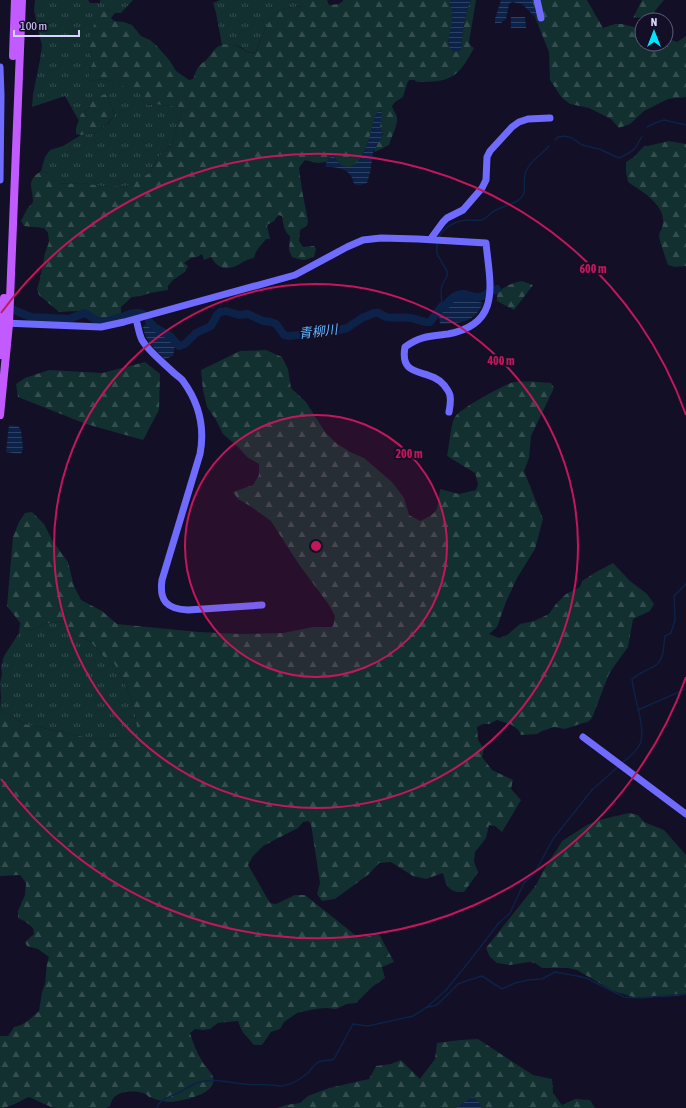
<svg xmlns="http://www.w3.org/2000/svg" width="686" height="1108" viewBox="0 0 686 1108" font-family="'Asap Condensed','Noto Sans JP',sans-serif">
  <defs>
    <pattern id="grass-tufts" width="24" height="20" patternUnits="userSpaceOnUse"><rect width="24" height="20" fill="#12302f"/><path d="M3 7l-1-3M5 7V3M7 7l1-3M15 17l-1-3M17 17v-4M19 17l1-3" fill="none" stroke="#344d4e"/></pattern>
    <pattern id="forest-firs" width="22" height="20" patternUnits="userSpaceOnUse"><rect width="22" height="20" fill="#12302f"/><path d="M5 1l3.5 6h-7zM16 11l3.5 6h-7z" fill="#344d4e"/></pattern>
    <pattern id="water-rules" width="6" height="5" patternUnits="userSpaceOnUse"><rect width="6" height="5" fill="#0c2248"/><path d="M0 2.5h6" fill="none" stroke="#2f4163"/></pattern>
  </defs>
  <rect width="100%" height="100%" fill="#130f26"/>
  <!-- grass -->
  <path fill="url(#grass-tufts)" d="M35,0H88L90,3H100V0H133L121,13H115L107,9L89,45L93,63L89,70L90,81L103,79L116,82L128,88L140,89L148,105L154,104L180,107L182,113L172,144L158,157L151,172L133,184L126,186L108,187L82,183L58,184C54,178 48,172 41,171L45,157L50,150L63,146L81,135L94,133L100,130L103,126L109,123L115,114L108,99H92L88,109L81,114L79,121L65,96L32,107L33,94L40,60L42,45L39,35L34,10Z
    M220,0H302V6C294,7 285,7 278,11C270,16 259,43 256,52C246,55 246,49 238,46C233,44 227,45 222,45L216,13L213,3Z
    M62,621L75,636L90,641L104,657L114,662L124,681L135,712L138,736L125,738L102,739L84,737L25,724L0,710L1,697L0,683L2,674L1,667L4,656L19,633L20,623L25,629L34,630L44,624Z"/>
  <!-- forest -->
  <path fill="url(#forest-firs)" d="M302,0H327L329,5L339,4L343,1V0H451L449,3C457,15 450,31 448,44L461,50C462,33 464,15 471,0H476L469,42L471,46L474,48C458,78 451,82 417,82L414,80H409L407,84L403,97L395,102L392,106C393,111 397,114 397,118C398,125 391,138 389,145L375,152L374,149L383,134L380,127L381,111C379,114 375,117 374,121C372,125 372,129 371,133C367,145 359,175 341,165C338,163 335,158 333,155L330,157L327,162L317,163L305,160L299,168L302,190L308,221L307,226L300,230L299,241L303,247L314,246L316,249L314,257L304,260L298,259L292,257L289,250L290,236C284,232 283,223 282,216L278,215L274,221L267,225L270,239H266C261,246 256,249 254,258C251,259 248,259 245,261C242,262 239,265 236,266C224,271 217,267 211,257L204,260L202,254L197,257L191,258L184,263L188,266L185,272L173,280L168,286V290L150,293L141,296L132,297L121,307V313L115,318L100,321C85,309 77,311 59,312L39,295L37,289L40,279L45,253L49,242L48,233L44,228L24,226L21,221L27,209L33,202C33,186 25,182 41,171C48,172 54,178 59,184L82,183L108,187L126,186L133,183L151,172L158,157L172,144L182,113L180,107L154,104L146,105L140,100V89H128L116,82L103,79L90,81L89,70L93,63L89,45L91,32L96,21L100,13L107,9L115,13L111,18L114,21L124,22L132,25L141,36L150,40L156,45L170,61L176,71L189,80L193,79C195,75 196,69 200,65C202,63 205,61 207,59C210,56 212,52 215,49C220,43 233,43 239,47C246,50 247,55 256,52C260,42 269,16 278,11C285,7 294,7 302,6Z
    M531,0H587L603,28L615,24H622L642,29V44H666V38L677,42L686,36V97L668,99L644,111L630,124L619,128L611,119L589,108L570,104L562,98L550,80L549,52L535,17L537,12Z
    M642,0H664L650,17L633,18Z
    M105,94L107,96L115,115L108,123L103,126L100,130L94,133L81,135L76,134V128L81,114L88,109L92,99Z
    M669,141L686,144V266L675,267L668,265C666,259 659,240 659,235C660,231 663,227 663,223C665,204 641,191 628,182L626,172V162L635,156L643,147Z
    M522,281L533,285L514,310L497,301V294C503,286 512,283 522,281Z
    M266,350L282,357L288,369L291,388L306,402L325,432L336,443L350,452L364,458L392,482L404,498L409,515L420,521C440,512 437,510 440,489L459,494L476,490L478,484L475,473L447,456C449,449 451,421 455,417C460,409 505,384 514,382C526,381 539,382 551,383L554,388L531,436L529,458L524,471L543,519L535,549L517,578L506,602L497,627L489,634L499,638L507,635L520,624L534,621L549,614L556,604L566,594L580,587L582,581L596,572L613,563L630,581L647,594L654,604L650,611L633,619L628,647L615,665L609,674L592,718L588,722L583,723L565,729L554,727L542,731L537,734L521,735C517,725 506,723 497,720L489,724H483L477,727L478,740L484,749L482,757L492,770L513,780L511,789L521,800L502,832L495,826L489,825L486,838L475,852L474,862L478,872L472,881L464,892C449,893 446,886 443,873L426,879L413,876L391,862L379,863L369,874L335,899L322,901L317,894L320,883L311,824L308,821L303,822L298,828L263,846L253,856L248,865L270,903L276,904L295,895H305L359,938L379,934L394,962L382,967L385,978L372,987L356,1003L347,1004L336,1009L326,1008L315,1009L297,1013L284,1022L280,1029L271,1032L262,1045H254C246,1035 242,1034 238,1021L218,1023L210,1029L203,1030L195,1029L190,1033C193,1043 197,1053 202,1061C205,1067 211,1071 213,1077C218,1094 182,1101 170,1102C163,1102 155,1099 149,1097C144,1090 124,1090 117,1095C113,1097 111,1102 110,1106L106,1108H58L51,1107L29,1097C19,1101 11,1108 0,1108V1036H8L14,1027L21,1025L29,1020L39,1011L42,992L45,984L47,963L49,957L38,949L27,946L25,942L34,934L33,928L26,922L18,918V911L25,895L26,883L20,875L0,876V710L25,724L84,737L103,739L125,738L138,736L135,712L124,681L114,663L104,657L90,641L75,636L62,621L44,624L34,630L25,629L7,606L13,537L19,522L25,513L32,512L44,524L52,540L68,562L74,586L81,600L102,611L117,624L199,632L241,634L283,633L313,627H331L333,626L335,616L329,605L298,563L271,521L250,506L238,499L233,492L253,485L259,475V464L247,457L238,447L223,434L216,420L207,407L203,390L201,370L240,351Z
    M145,362L160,374L159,410L143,440L86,424L18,397L16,384L25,378L49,370L102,373Z
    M629,813L638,815L644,822L664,830L686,855V995L663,997H633L613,991L577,970L568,968H542L535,963L530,962L510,965L497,963L490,957L486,948L536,885L548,862L556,851L562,841L587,825L599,820Z
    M478,1039L533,1075L552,1079L553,1093L562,1105L575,1099L590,1100L595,1108H277L286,1105L300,1103L308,1096L329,1088L369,1079L376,1066L391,1064L401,1060L420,1079L435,1059L437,1043L460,1040Z"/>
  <!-- water -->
  <path fill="url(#water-rules)" d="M451,0H471C464,15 462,33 461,50L454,52C453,51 450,49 450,48C444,38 459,18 449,3Z
    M501,0H531L537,13L535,17L522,4L512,2L509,4L506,19L501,23H495V19Z
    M511,17H525L526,28H511Z
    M382,110L380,127L383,134L373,153L370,173L367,183L360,185L354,184C351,169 340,167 326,167C325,163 329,158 333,155C335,158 338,163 341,165C363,177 370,133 374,120C375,117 376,114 378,111Z
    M461,297L483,303C475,323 459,323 440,324L439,316L454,299Z
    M147,323C156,333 167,335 175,346L173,356L165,359C155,349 145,341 143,327Z
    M9,425L18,426L21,430L23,449L21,454L6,452Z
    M472,1097L479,1102L481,1108H456Z"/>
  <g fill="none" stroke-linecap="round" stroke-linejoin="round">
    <!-- stream -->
    <path stroke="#0c2248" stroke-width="1.5" d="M647,127L655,123L664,120L686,125
      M555,140L558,137L565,136L572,138L582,145L599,149L619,158C634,151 635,150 642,136
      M439,236C447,225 457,220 470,220C474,220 478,221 482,220C487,218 490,213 494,211C501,207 510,205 517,201C530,193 521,182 526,171C530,161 542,154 549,146
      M437,244V254L447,271V276L443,283L441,289L442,306
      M638,710L686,689
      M622,763C628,758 635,753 639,746C648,732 633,696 632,679C635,677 639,674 643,672C653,666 660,667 663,652C664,647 664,642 665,636L671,633L675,620L674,596L686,584
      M428,1007L434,1006L438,1004L458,984L466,981L482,976L502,989L515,983L528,980L542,979L555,972L577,976L586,978L624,997L640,998L686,994
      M157,1108C159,1100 169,1097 176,1094C184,1091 191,1084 200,1082C215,1078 229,1083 243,1084C252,1085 261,1084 270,1085C274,1085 278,1086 282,1086C293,1084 301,1079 309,1072C311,1069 314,1065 317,1063C322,1059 329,1062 334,1059L353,1024L368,1026L413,1016L427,1007L446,990L468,963L498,924L510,913L524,883L534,874L553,839L592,790L619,766"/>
    <!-- river -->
    <path stroke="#0c2248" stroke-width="8" d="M4,306L31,317L69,319L85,313C89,315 94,320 98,321C111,326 131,308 143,314
      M149,321L154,327L170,336L179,346L185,344L196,333L211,326L217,315L220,312L226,311L239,315L248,314L263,321L271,322L276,324L284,335L290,336L305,334H323L347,328L362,318L374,313H379C388,321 400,316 411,318C417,319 424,323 430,322L442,306L446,305C450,299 457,293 464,294C470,295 474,298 480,297C486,295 492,291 497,289"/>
    <!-- secondary -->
    <path stroke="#6f6bff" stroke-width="7" d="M537,0L541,18
      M0,67L1,95L0,180
      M432,239V237L443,222L447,218L463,210L482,188L486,180L487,157L490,151L512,127L519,122L528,119L550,118
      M136,319C138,326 139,334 142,340C149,352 164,363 174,373C177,376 181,378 183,381C199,403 205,428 200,454L162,580C159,601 167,609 188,610L262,605
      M4,323L101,327L124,322L295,275L347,247L363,240L381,238L418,239L486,243C490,284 502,324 448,334C431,336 419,336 405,347C399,380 429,367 444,385C446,388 450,392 450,396C451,401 450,407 449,412
      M583,737L686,814"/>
    <!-- primary -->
    <path stroke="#c25bff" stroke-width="8" d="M13,56L15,0
      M0,355L4,298
      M0,415L9,324L22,0"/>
  </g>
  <!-- distance rings -->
  <circle cx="316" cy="546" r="131" fill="#c2185b" fill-opacity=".12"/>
  <g fill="none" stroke="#c2185b" stroke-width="2">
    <circle cx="316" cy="546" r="131"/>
    <circle cx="316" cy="546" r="262"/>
    <path d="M686 677A392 392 0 0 1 1 779M1 313A392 392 0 0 1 686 415"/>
  </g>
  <g text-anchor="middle" stroke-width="4" stroke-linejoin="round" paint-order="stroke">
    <!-- water labels -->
    <g font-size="13" font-style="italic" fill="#62b6ff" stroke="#130f26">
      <text transform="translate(318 331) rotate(-7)" y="5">青柳川</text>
    </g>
  </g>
  <circle cx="316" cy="546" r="6" fill="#c2185b" stroke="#130f26" stroke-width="2"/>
  <g font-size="12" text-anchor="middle" font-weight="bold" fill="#c2185b" stroke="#130f26" stroke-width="4" stroke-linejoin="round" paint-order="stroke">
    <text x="593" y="273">600 m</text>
    <text x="501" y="365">400 m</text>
    <text x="409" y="458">200 m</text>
  </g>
  <!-- north arrow -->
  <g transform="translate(654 32)"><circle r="19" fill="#130f26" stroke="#625e7d"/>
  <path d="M0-3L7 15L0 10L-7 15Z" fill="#00e5ff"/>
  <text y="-6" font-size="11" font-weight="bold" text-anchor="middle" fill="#d9d4ff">N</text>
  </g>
  <!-- scale -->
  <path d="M14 30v6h65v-6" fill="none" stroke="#d9d4ff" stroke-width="2"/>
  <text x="20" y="30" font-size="12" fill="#d9d4ff" stroke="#130f26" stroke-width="3" paint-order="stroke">100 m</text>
</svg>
